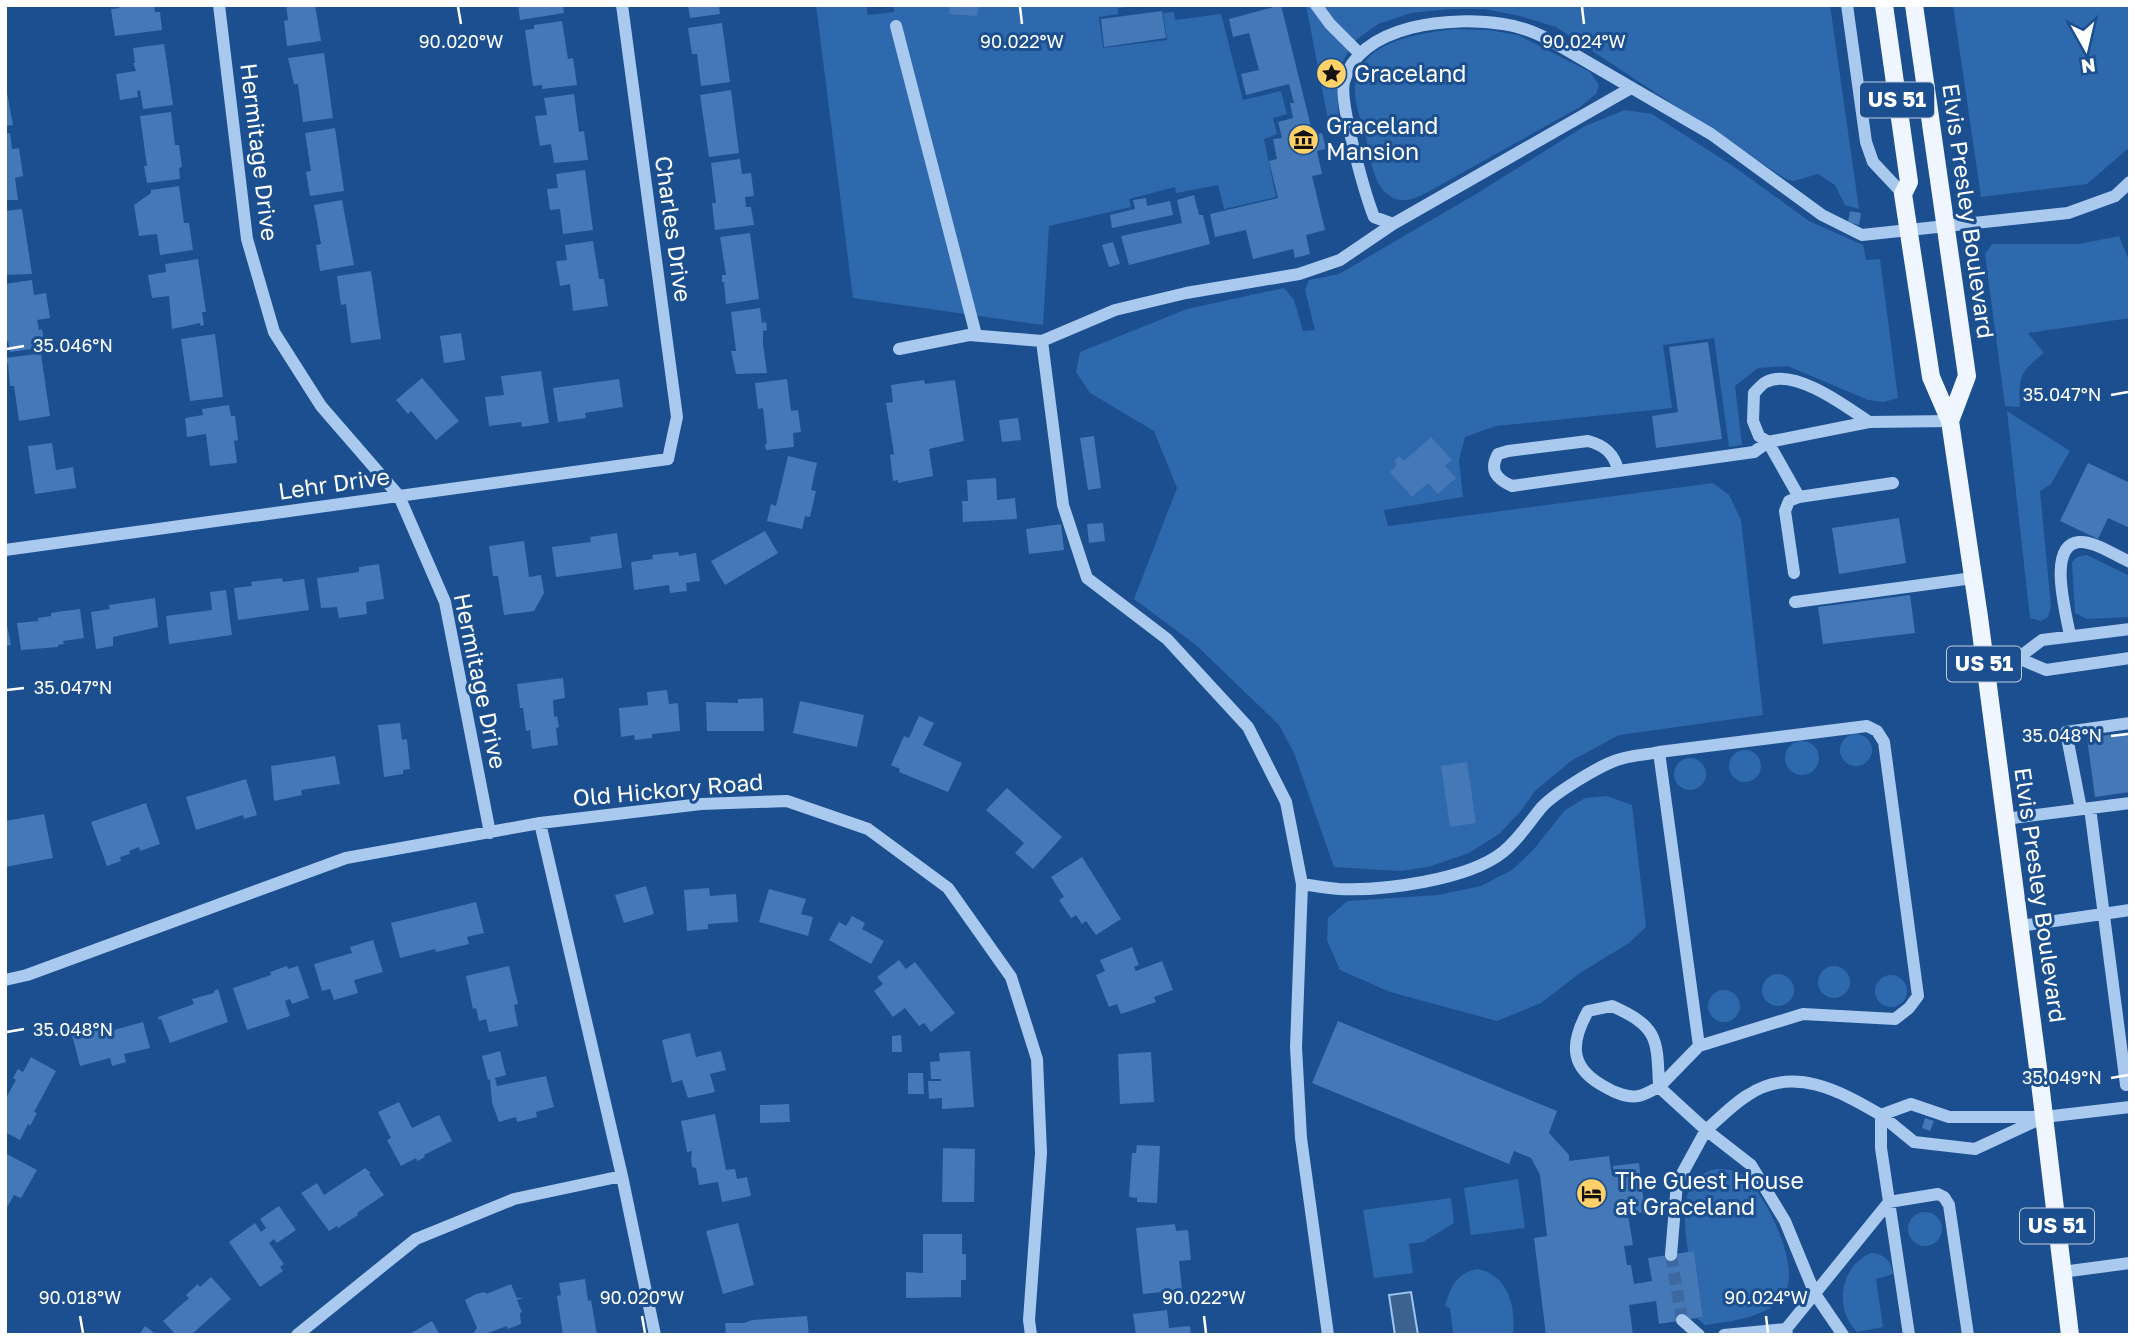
<svg xmlns="http://www.w3.org/2000/svg" width="2135" height="1340" viewBox="0 0 2135 1340" font-family="'Golos Text',sans-serif">
  <rect width="100%" height="100%" fill="#1b4f8f"/>
  <!-- green -->
  <path fill="#2e69ad" d="M816,5H866L868,15L894,12L893,5H1142L1118,8V14L1099,17L1103,48L1167,40L1163,13L1174,12L1175,20L1221,14L1243,100L1281,91L1287,114L1273,118L1277,134L1264,139L1276,197L1224,209L1218,185L1176,193L1175,187L1129,199L1131,207L1049,226L1043,325L853,298Z
    M1306,5H1830L1859,209L1845,205L1835,185L1818,174L1794,181L1786,179L1556,27L1520,16L1485,9H1450L1411,13L1378,24L1353,42L1336,75L1339,117L1328,120Z
    M1953,5H2130V147L2087,184L1981,197Z
    M1453,29L1489,30L1518,35L1590,72L1599,85L1596,94L1580,107L1426,193C1414,199 1402,204 1390,196C1373,185 1371,160 1367,142C1363,125 1353,102 1355,84C1362,40 1419,34 1453,29Z
    M1625,110L1652,114L1733,166L1809,221L1863,245L1866,260L1880,259L1898,398L1884,402L1868,400L1788,366L1758,368L1735,386L1742,445L1729,447L1714,338L1663,345L1672,408L1496,426L1465,437L1459,460L1463,497L1384,510L1388,526L1713,483L1729,495L1741,520L1763,715L1619,735L1571,761L1535,791L1520,812L1499,834L1469,853L1428,867L1400,871L1334,867L1294,753L1279,725L1196,645L1134,599L1177,488L1154,431L1090,393L1076,372L1080,352L1187,309L1284,288L1294,300L1303,331L1315,330L1305,290L1309,280L1339,274L1476,194L1585,126Z
    M2119,236L2130,263V318L2028,333L2044,353C2020,372 2018,376 2020,407L2005,406L1985,254L1992,244H2080Z
    M2007,411L2070,451L2051,484L2040,491L2051,607L2048,617L2041,621L2030,618Z
    M2087,555L2130,576V617L2087,619L2075,613L2072,562L2077,557Z
    M1840 750a16 16 0 1 1 32 0a16 16 0 1 1-32 0Z
    M1785 758a17 17 0 1 1 34 0a17 17 0 1 1-34 0Z
    M1729 766a16 16 0 1 1 32 0a16 16 0 1 1-32 0Z
    M1674 774a16 16 0 1 1 32 0a16 16 0 1 1-32 0Z
    M1607,796L1632,805L1646,927L1629,943L1580,973L1541,1003L1497,1021L1390,992L1340,970L1327,940L1328,918L1347,901L1438,895L1481,886L1512,870L1534,849L1565,810L1585,798Z
    M1818 982a16 16 0 1 1 32 0a16 16 0 1 1-32 0Z
    M1762 990a16 16 0 1 1 32 0a16 16 0 1 1-32 0Z
    M1875 991a16 16 0 1 1 32 0a16 16 0 1 1-32 0Z
    M1708 1006a16 16 0 1 1 32 0a16 16 0 1 1-32 0Z
    M1716,1169C1728,1169 1738,1170 1746,1178C1767,1197 1802,1269 1784,1295C1768,1318 1730,1321 1705,1325L1697,1318L1703,1317L1694,1251L1688,1252C1684,1221 1677,1178 1716,1169Z
    M1518,1179L1525,1228L1471,1235L1464,1188Z
    M1451,1198L1454,1223L1423,1242L1409,1244L1413,1273L1374,1278L1363,1210Z
    M1908 1229a17 17 0 1 1 34 0a17 17 0 1 1-34 0Z
    M1871,1253C1883,1253 1892,1261 1893,1274L1876,1279L1883,1327L1857,1332C1834,1309 1839,1267 1871,1253Z
    M1478,1269C1509,1276 1516,1307 1513,1335H1449L1453,1333L1450,1308L1445,1306C1450,1288 1457,1272 1478,1269Z"/>
  <!-- water -->
  <path fill="#3c6290" stroke="#9cc4f0" stroke-width="2" d="M1411,1292L1418,1335H1395L1389,1295Z"/>
  <!-- building -->
  <path fill="#4478b7" d="M119,5H154L155,12H160L162,30L115,36L111,9L119,8Z
    M286,5H315L321,41L287,46L284,21L288,20Z
    M518,5H563L564,13L520,20Z
    M688,5H719L720,14L690,18Z
    M950,5H979L977,16L949,14Z
    M1281,5L1313,135L1322,133L1326,149L1317,151L1322,174L1312,176L1325,230L1306,235L1310,254L1295,258L1293,249L1253,259L1246,230L1215,237L1210,214L1278,198L1269,161L1277,159L1273,139L1282,138L1278,122L1293,118L1290,103H1294L1289,84L1246,95L1241,74L1259,70L1249,33L1233,37L1229,19Z
    M1162,11L1166,38L1104,47L1101,19Z
    M562,21L568,59L573,58L577,85L542,89V85L533,86L525,30L534,29V25Z
    M722,23L730,82L701,86L697,54H692L688,28Z
    M164,44L173,105L143,109L140,90L137,91L138,97L120,100L116,74L136,71L133,63H135L133,48Z
    M324,53L333,118L303,122L298,84H294L288,58Z
    M5,82L13,125L5,126Z
    M731,90L739,153L709,157L700,95Z
    M574,94L579,132L584,131L588,160L554,163L551,144L540,146L535,116L547,115L544,98Z
    M171,112L175,145H179L182,167L179,168L180,179L147,183L144,166H147L140,116Z
    M335,128L344,191L310,196L306,172L311,171L305,133Z
    M10,133L12,149L19,148L23,176L15,178L18,200H5V134Z
    M740,159L742,174L751,173L754,196L745,197L746,207H751L754,225L715,230L712,203H716L711,163Z
    M585,170L593,230L563,234L560,209L550,210L547,189L558,188L556,174Z
    M179,186L184,223H189L193,250L160,255L157,234L139,236L134,205L151,193V190Z
    M1194,195L1199,215H1203L1210,244L1129,265L1121,236L1182,223L1177,200Z
    M1146,198L1147,206L1170,201L1173,215L1112,228L1110,215L1135,209L1133,200Z
    M342,200L354,265L320,271L316,245L321,244L314,205Z
    M22,209L32,274L5,275V211Z
    M1850,211L1861,213L1859,225L1848,222Z
    M750,233L759,299L726,304L724,282H722V275H726L720,237Z
    M593,241L599,279H604L608,306L573,311L570,284L560,286L556,261L567,260L565,245Z
    M1113,242L1120,264L1109,267L1102,245Z
    M198,259L206,312H202L204,325L200,326V323L172,329L169,296L152,298L148,275L166,272L165,264Z
    M371,271L381,339L351,343L346,304L341,305L337,276Z
    M32,280L34,295L46,293L50,318L37,320L39,330L42,329L45,347L10,352L8,341L5,342V284Z
    M760,308L762,323L766,322L767,330L763,331V344L767,373L736,374L731,351H736L731,312Z
    M461,333L465,360L444,363L440,336Z
    M215,334L223,397L190,401L181,339Z
    M1708,342L1722,439L1656,448L1652,416L1678,412L1669,347Z
    M37,354H41L50,416L19,421L14,386H10L8,363L6,364L5,358Z
    M541,371L549,423L522,427L521,422L489,426L485,397L504,395L501,376Z
    M422,378L459,421L436,440L411,411L408,414L396,400Z
    M619,379L623,407L585,413L586,418L558,422L553,388Z
    M787,379L791,411L798,410L801,432L793,433L794,447L766,450L765,444H767L763,408L758,409L755,383Z
    M924,380L925,384L955,380L964,441L929,449L933,476L898,483V480L893,481L890,455L894,454L886,403L893,402L891,385Z
    M229,405L231,416H235L238,440L234,441L237,463L210,466L206,434L187,437L185,418L203,415L202,409Z
    M1018,418L1021,440L1002,442L999,420Z
    M1094,436L1101,488L1088,490L1080,438Z
    M1431,437L1452,460L1445,466L1456,478L1438,494L1428,483L1412,497L1390,472L1397,465L1394,461L1399,456L1404,461Z
    M52,443L56,470L73,467L76,488L35,494L28,446Z
    M788,456L817,463L811,490L816,491L810,517L805,516L802,529L767,521L771,504L776,506Z
    M2088,463L2130,483V528L2108,518L2098,539L2060,521Z
    M996,478L997,500L1015,498L1017,519L963,522L962,501H968L967,480Z
    M1899,518L1906,563L1839,574L1832,528Z
    M1103,523L1105,541L1089,543L1087,524Z
    M1061,524L1064,550L1029,554L1026,529Z
    M765,531L778,553L725,585L711,561Z
    M617,533L622,568L556,577L552,547L591,542L590,537Z
    M524,541L529,577L541,575L544,593L534,611L504,615L498,576H493L489,546Z
    M678,552L679,556L696,553L700,581L686,583L687,591L670,593L669,585L634,590L631,562L653,559L652,555Z
    M379,564L384,599L366,602L367,614L339,618L337,607L321,608L317,578L359,572V567Z
    M282,578L283,582L304,579L309,610L238,620L234,588L252,586L251,582Z
    M226,590L232,635L169,644L166,616L212,610L210,592Z
    M1910,595L1915,633L1823,644L1818,607Z
    M155,598L158,627L113,637V646L96,649L91,612L110,609L109,605Z
    M80,609L84,638L63,641L64,644L58,645V647L21,650L17,623L38,621V618L51,616V613L56,612Z
    M5,616L11,645L5,646Z
    M563,678L565,698L553,700L554,717L557,716L559,727L556,728L558,745L532,749L530,730L526,731L523,708H520L517,684Z
    M667,690L669,704L678,703L680,731L652,734V738L635,740L634,735L621,737L619,708L648,705L647,692Z
    M763,698L764,731H707L706,702L738,703V699Z
    M800,701L864,715L857,747L793,733Z
    M919,716L934,723L923,745L962,763L948,792L899,772L900,769L891,765L904,736L909,738Z
    M400,723L402,740L407,739L410,769L403,770V774L384,777L378,725Z
    M2130,732V792L2095,797L2087,738Z
    M335,756L340,784L301,790L302,795L274,801L271,766Z
    M1467,762L1476,823L1450,827L1441,766Z
    M246,779L257,815L244,819L243,815L196,830L186,797Z
    M1007,788L1062,837L1033,869L1015,853L1024,843L986,810Z
    M146,803L160,844L140,851L139,847L129,851L130,854L120,857L121,861L107,866L91,822Z
    M44,814L53,858L5,867V821Z
    M1082,857L1121,919L1096,935L1086,921L1082,924L1076,915L1071,918L1059,900L1064,897L1051,877Z
    M646,886L654,914L624,923L615,895Z
    M709,888L710,896L736,894L738,922L708,924V929L687,931L684,890Z
    M769,889L806,899L801,914L813,917L808,936L759,922Z
    M476,902L484,933L467,937L469,944L436,952L435,949L400,958L391,923Z
    M852,916L865,923L862,929L884,941L871,964L829,940L839,922L846,926Z
    M373,940L383,972L354,980L358,993L334,1000L330,989L322,991L314,964L352,953L350,947Z
    M1132,947L1139,965L1134,967L1136,971L1162,961L1173,990L1154,997L1156,1002L1121,1014L1117,1004L1109,1007L1096,975L1105,971L1100,960Z
    M899,960L906,969L915,962L955,1013L931,1032L924,1023L919,1026L905,1008L893,1017L874,991L883,984L877,977Z
    M287,966L288,969L298,966L309,998L292,1004L290,999L285,1001L290,1016L247,1030L233,988L271,975L270,972Z
    M509,966L518,1004L514,1005L518,1026L489,1032L486,1019L479,1021L476,1008L473,1009L466,976Z
    M218,989L228,1022L170,1043L161,1019L159,1020L158,1017L194,1004L192,999L214,993V991Z
    M1338,1021L1557,1111L1549,1133L1569,1155V1161L1609,1156L1612,1176H1614L1613,1166L1639,1163L1645,1212L1628,1215L1633,1245L1624,1246L1627,1265H1631L1634,1284L1652,1281L1648,1258L1694,1251L1703,1317L1659,1324L1656,1301L1629,1305L1633,1335H1546L1534,1238L1547,1236L1540,1175L1531,1158L1514,1151L1509,1164L1312,1083Z
    M143,1022L150,1048L124,1054L126,1062L112,1066L110,1058L80,1066L72,1035L97,1028L99,1034Z
    M690,1033L696,1057L721,1051L726,1070L710,1074L715,1092L688,1098L682,1080L672,1083L662,1040Z
    M901,1035L902,1052H892V1036Z
    M500,1051L506,1075L495,1078L497,1086L546,1076L554,1107L536,1112L537,1117L517,1122L516,1117L499,1122L492,1103L490,1079L488,1080L482,1056Z
    M970,1051L974,1107L942,1109V1098L929,1099L928,1081H941V1079H931L930,1062L940,1061L939,1053Z
    M1151,1052L1154,1102L1120,1104L1118,1054Z
    M31,1057L56,1071L34,1112L37,1113L30,1126L28,1124L20,1140L5,1132L6,1098L16,1080L13,1078L18,1069L23,1072Z
    M908,1073H923L924,1094H908Z
    M399,1102L412,1128L439,1115L452,1141L424,1155L425,1157L417,1161L416,1158L401,1166L387,1140L391,1138L378,1112Z
    M789,1104L790,1122L760,1123V1105Z
    M715,1114L726,1170L735,1169L737,1179L747,1177L751,1196L722,1202L718,1182L699,1185L696,1168L692,1167L691,1158L692,1151L687,1152L681,1121Z
    M1925,1118L1934,1121L1930,1131L1922,1128Z
    M1137,1145L1160,1146L1157,1203L1137,1202V1198L1129,1197L1132,1153H1136Z
    M943,1148L975,1149L974,1202H942Z
    M5,1153L37,1170L21,1198L14,1195L5,1211Z
    M365,1168L371,1173L369,1174L384,1195L357,1213L358,1215L338,1228L337,1226L329,1231L301,1193L317,1183L324,1195Z
    M279,1206L296,1230L277,1243L274,1239L269,1243L284,1264L280,1267L283,1271L260,1287L229,1242L255,1223L261,1232L266,1228L260,1219Z
    M738,1223L754,1285L723,1294L706,1231Z
    M1175,1224L1176,1231L1188,1230L1191,1260L1179,1261L1182,1290L1143,1294L1136,1228Z
    M923,1234H962V1254H966V1280H961V1297L906,1298V1272L923,1273Z
    M211,1277L231,1299L191,1335H176L163,1321L189,1298L186,1295L198,1284L200,1287Z
    M585,1279L588,1301L591,1300L597,1335H563L557,1296L561,1295L559,1283Z
    M511,1284L517,1298H523L517,1300L522,1312L520,1313L521,1324L508,1329L507,1326L488,1333L490,1335H472L477,1328L465,1300L476,1294L485,1292L486,1294Z
    M1167,1310L1169,1328L1190,1326L1191,1335H1136L1133,1314Z
    M807,1316L809,1335H726L725,1323H744L752,1320Z
    M432,1321L440,1335H408Z
    M145,1326L157,1335H139Z"/>
  <g fill="none" stroke-linecap="round" stroke-linejoin="round">
    <!-- minor-tunnel -->
    <path stroke="#3d69a0" stroke-width="12" stroke-dasharray="12 6" stroke-linecap="butt" d="M1671,1255L1682,1320"/>
    <!-- minor -->
    <path stroke="#a9c9ee" stroke-width="12" d="M219,5L247,239L274,332L321,406L399,496L445,602L490,833
      M1316,5L1330,24L1360,54
      M1847,5L1866,142L1873,162L1903,194
      M896,26L976,335
      M1631,88L1393,224L1374,217C1365,194 1339,103 1344,82C1360,23 1453,16 1503,24C1519,26 1534,32 1548,39L1711,134L1822,215L1862,235L2068,213L2115,196L2130,182
      M1042,341L1063,505L1087,578L1167,639L1248,727L1286,802L1302,884L1296,1047L1301,1138L1328,1335
      M899,349L969,335L1042,341L1115,310L1186,293L1299,274L1340,260L1393,224
      M1869,422C1847,407 1794,367 1766,382C1762,384 1757,390 1754,393L1753,421L1759,436L1768,442L1799,497L1893,483
      M1618,470C1614,453 1604,445 1588,441L1508,451L1498,454C1489,470 1496,479 1512,486L1754,452L1768,442L1869,422L1950,421
      M5,550L668,459L677,417L622,5
      M1794,573L1785,511L1789,501L1799,497
      M1795,602L1973,578
      M2070,636C2067,616 2046,545 2079,542C2095,541 2116,556 2130,562
      M2018,658L2046,670L2130,658
      M1984,665L2018,658L2042,640L2130,629
      M2090,808L2126,1085L2130,1084
      M2081,809L2066,732L2130,723
      M2005,819L2130,803
      M540,823L622,1176L655,1335
      M1302,884C1314,886 1326,888 1339,889C1383,891 1468,880 1503,852C1519,839 1528,824 1541,808C1553,794 1599,766 1617,760C1630,755 1646,755 1659,752
      M2020,926L2130,910
      M5,980L27,975L346,858L540,823L701,804L787,801L868,829L948,888L1011,977L1037,1059L1041,1153L1029,1320L1031,1335
      M1612,1006C1659,1027 1657,1039 1659,1087C1652,1090 1645,1095 1638,1096C1629,1098 1615,1093 1607,1088C1570,1069 1569,1045 1588,1011Z
      M1699,1046L1659,752L1867,726L1877,731L1884,742L1918,996L1909,1008L1895,1019L1803,1014L1699,1046L1659,1087L1706,1130C1719,1119 1733,1104 1748,1095C1794,1065 1840,1091 1881,1115V1148L1909,1335
      M2044,1117L1975,1149L1914,1142L1881,1115L1911,1104L1949,1117H2044L2130,1107
      M1671,1255L1677,1183L1706,1130L1751,1165L1785,1221L1815,1294L1843,1335
      M2062,1272L2130,1263
      M1682,1320L1699,1335
      M1786,1329L1889,1202L1938,1194L1944,1197L1949,1205L1968,1335
      M297,1335L416,1239L514,1199L622,1176
      M1724,1335L1786,1329L1787,1334"/>
    <!-- major -->
    <path stroke="#f0f6ff" stroke-width="18" d="M1884,5L1909,182L1903,194L1931,377L1950,421L1979,617L2041,1091L2070,1335
      M1914,5L1967,376L1950,421"/>
  </g>
  <!-- ticks -->
  <path fill="none" stroke="#fff" stroke-width="2.5" d="M458,7L461,24M1020,7L1022,24M1582,7L1584,24M7,349L24,346M2111,395L2128,392M7,690L24,688M2111,736L2128,734M7,1032L24,1029M2111,1078L2128,1075M80,1316L83,1333M642,1316L645,1333M1204,1316L1206,1333M1766,1316L1768,1333"/>
  <!-- icons -->
  <defs>
    <symbol id="sight-disc" viewBox="-11 -11 22 22"><circle r="9.5" fill="#ffd166" stroke="#1b4f8f"/><path d="M0-6L1.8-2.2L6-1.7L2.9 1.2L3.7 5.4L0 3.3L-3.7 5.4L-2.9 1.2L-6-1.7L-1.8-2.2Z" fill="#111"/></symbol>
    <symbol id="museum-disc" viewBox="-11 -11 22 22"><circle r="9.5" fill="#ffd166" stroke="#1b4f8f"/><path d="M0-6L6-3V-2H-6V-3ZM-5-1h2V3h-2ZM-1-1h2V3h-2ZM3-1h2V3H3ZM-6 4H6V6H-6Z" fill="#111"/></symbol>
    <symbol id="hotel-disc" viewBox="-11 -11 22 22"><circle r="9.5" fill="#ffd166" stroke="#1b4f8f"/><path d="M-6-4.5h1.5V1H6V5H4.5V3h-9V5H-6ZM-4 0a1.8 1.8 0 1 1 3.6 0ZM.5 0V-2.5h3Q6-2.5 6 0Z" fill="#111"/></symbol>
  </defs>
  <g fill-rule="evenodd">
    <use href="#sight-disc" x="1314" y="56" width="35" height="35"/>
    <use href="#museum-disc" x="1286" y="122" width="35" height="35"/>
    <use href="#hotel-disc" x="1574" y="1176" width="35" height="35"/>
  </g>
  <g text-anchor="middle" stroke-width="6" stroke-linejoin="round" paint-order="stroke">
    <!-- shield labels -->
    <g fill="#1b4f8f" stroke="#bbcadd" stroke-width="2">
      <rect x="1860" y="82.5" width="74" height="35" rx="5"/>
      <rect x="1947" y="646.5" width="74" height="35" rx="5"/>
      <rect x="2020" y="1208.5" width="74" height="35" rx="5"/>
    </g>
    <g font-size="21" font-weight="bold" fill="#fff">
      <text x="1897" y="107">US 51</text>
      <text x="1984" y="671">US 51</text>
      <text x="2057" y="1233">US 51</text>
    </g>
    <!-- poi labels -->
    <g font-size="23" fill="#fff" stroke="#1b4f8f" text-anchor="start">
      <text x="1354" y="82">Graceland</text>
      <text x="1326" y="134">Graceland<tspan x="1326" dy="26">Mansion</tspan></text>
      <text x="1615" y="1189">The Guest House<tspan x="1615" dy="26">at Graceland</tspan></text>
    </g>
    <!-- street labels -->
    <g font-size="23" fill="#fff" stroke="#1b4f8f">
      <text transform="translate(259 152) rotate(83)" y="8">Hermitage Drive</text>
      <text transform="translate(1968 211) rotate(82)" y="8">Elvis Presley Boulevard</text>
      <text transform="translate(673 229) rotate(82)" y="8">Charles Drive</text>
      <text transform="translate(334 484) rotate(-8)" y="8">Lehr Drive</text>
      <text transform="translate(480 681) rotate(78)" y="8">Hermitage Drive</text>
      <text transform="translate(668 790) rotate(-5)" y="8">Old Hickory Road</text>
      <text transform="translate(2040 895) rotate(82)" y="8">Elvis Presley Boulevard</text>
    </g>
  </g>
  <g font-size="18" text-anchor="middle" fill="#fff" stroke="#1b4f8f" stroke-width="6" stroke-linejoin="round" paint-order="stroke">
    <text x="461" y="48">90.020°W</text>
    <text x="1022" y="48">90.022°W</text>
    <text x="1584" y="48">90.024°W</text>
    <text x="73" y="352">35.046°N</text>
    <text x="2062" y="401">35.047°N</text>
    <text x="73" y="694">35.047°N</text>
    <text x="2062" y="742">35.048°N</text>
    <text x="73" y="1036">35.048°N</text>
    <text x="2062" y="1084">35.049°N</text>
    <text x="80" y="1304">90.018°W</text>
    <text x="642" y="1304">90.020°W</text>
    <text x="1204" y="1304">90.022°W</text>
    <text x="1766" y="1304">90.024°W</text>
  </g>
  <!-- border -->
  <rect width="2135" height="1340" fill="none" stroke="#ffffff" stroke-width="14"/>
  <!-- north arrow -->
  <g transform="translate(2086 49) rotate(172)" stroke="#1b4f8f" stroke-width="5" paint-order="stroke">
  <path d="M0-5L12 26L0 18L-12 26Z" fill="#ffffff"/>
  <text y="-10" font-size="19" font-weight="bold" text-anchor="middle" fill="#ffffff">N</text>
  </g>
</svg>
